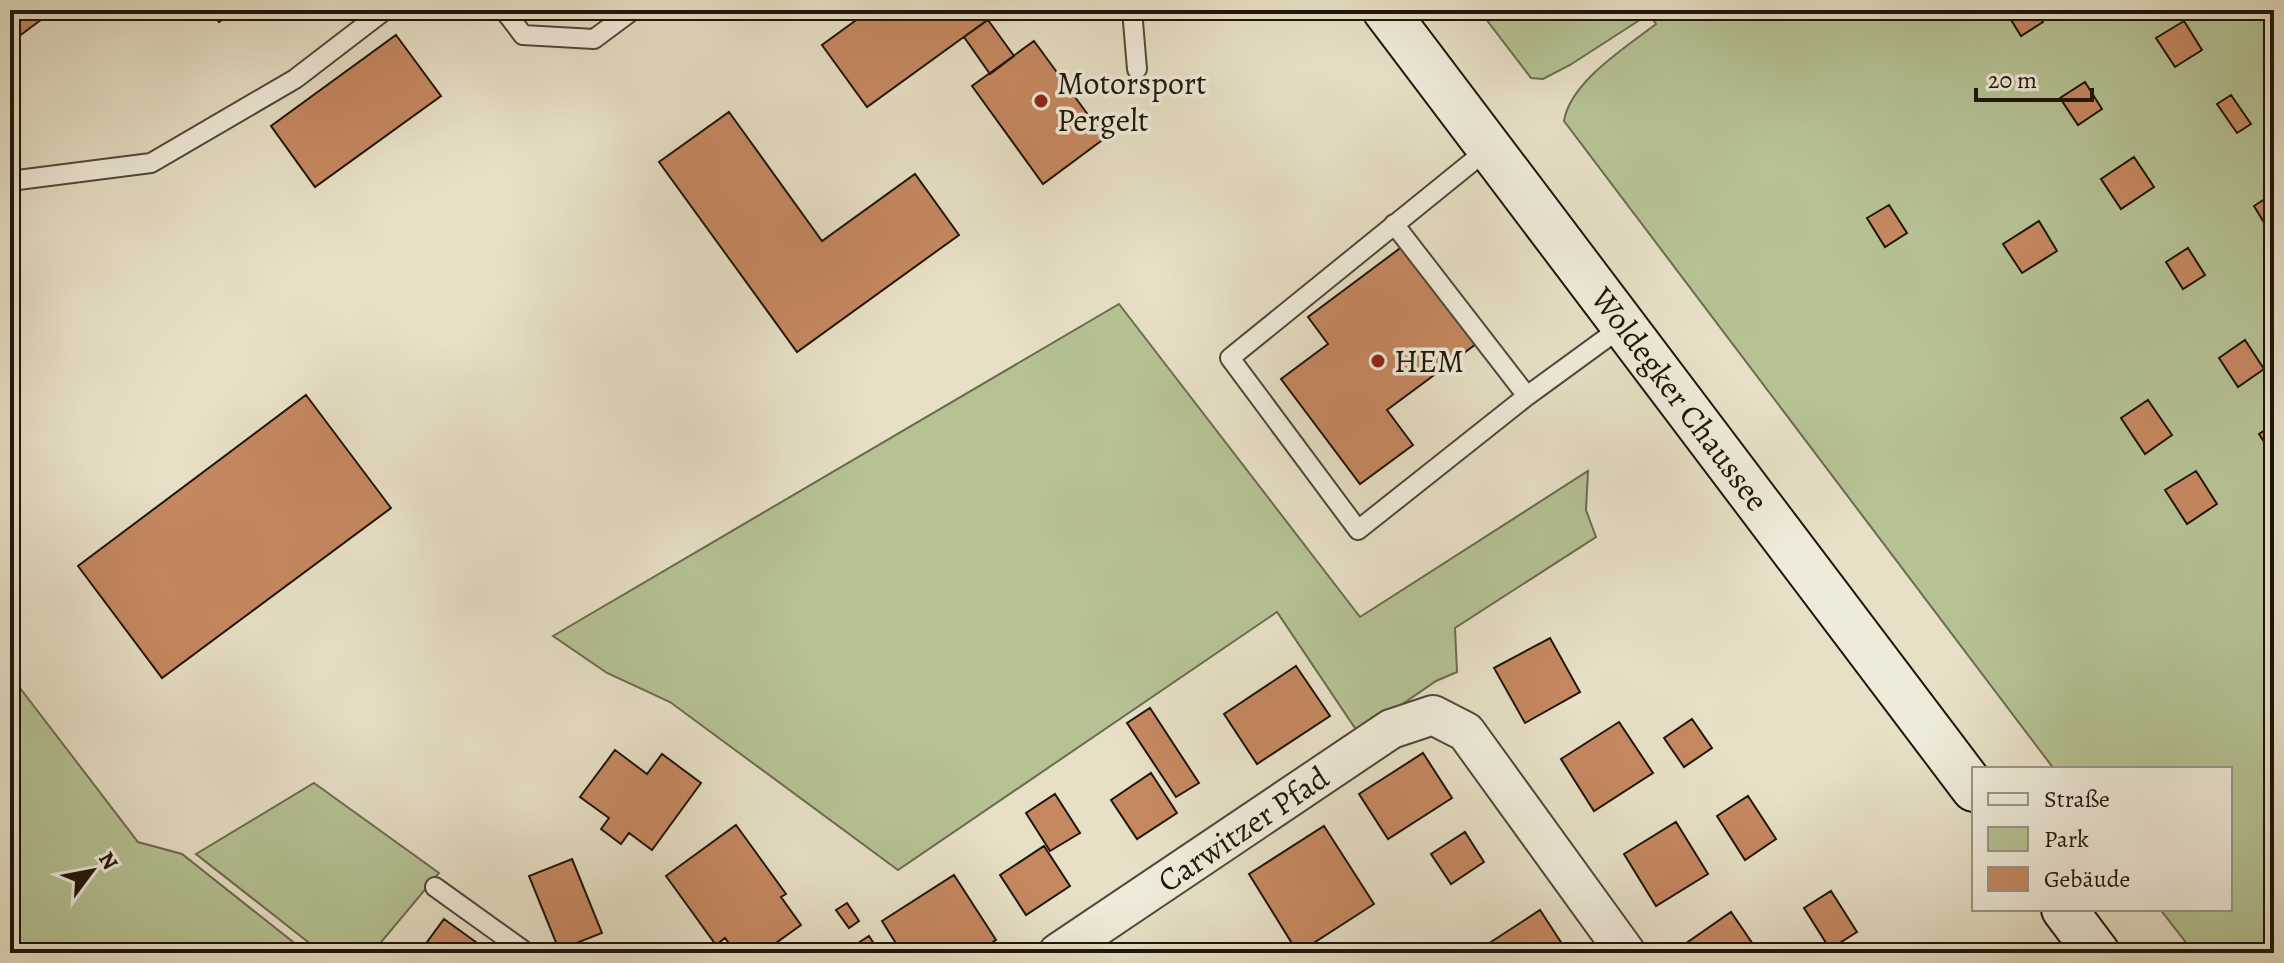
<svg xmlns="http://www.w3.org/2000/svg" width="2284" height="963" viewBox="0 0 2284 963" font-family="Alegreya,serif">
  <rect width="100%" height="100%" fill="#e7e0c6"/>
  <filter id="stains"><feTurbulence type="fractalNoise" baseFrequency=".0025" numOctaves="4"/><feColorMatrix values="0 0 0 0 .2 0 0 0 0 .09 0 0 0 0 .02 0 0 0 .5 -.17"/></filter>
  <radialGradient id="worn" r=".72"><stop offset=".6" stop-color="#630" stop-opacity="0"/><stop offset="1" stop-color="#630" stop-opacity=".3"/></radialGradient>
  <!-- green -->
  <path fill="#b6c294" stroke="#6a6c4f" stroke-width="2" d="M1479,10H2274V953H2194L2160,909H2230V769H2054L1564,121C1570,82 1626,47 1656,24L1649,14L1570,65L1543,79L1531,78Z
    M1119,304L1360,617L1588,471L1586,510L1596,537L1455,628L1457,672L1436,681L1359,734L1277,612L898,870L670,702L607,673L553,636Z
    M10,675L138,842L182,854L307,953H10Z
    M314,783L439,873L372,953H322L196,854Z"/>
  <!-- building -->
  <path fill="#c68861" stroke="#1e150a" stroke-width="2" d="M10,10H54L10,43Z
    M211,10H235L219,22Z
    M870,10H1001L867,107L822,45Z
    M2005,10H2035L2043,22L2021,36Z
    M988,20L1014,56L990,74L964,37Z
    M2184,21L2202,50L2175,67L2156,38Z
    M396,35L441,96L315,187L271,126Z
    M1034,41L1105,138L1043,184L972,86Z
    M2085,82L2102,109L2078,125L2060,98Z
    M2231,95L2251,124L2237,133L2217,104Z
    M729,112L822,241L915,174L959,235L797,352L659,162Z
    M2134,157L2154,187L2121,209L2101,179Z
    M2274,193V225L2268,229L2254,206Z
    M1889,205L1907,233L1885,247L1867,218Z
    M2039,221L2057,251L2022,273L2003,244Z
    M1403,246L1476,344L1387,410L1413,445L1360,484L1281,379L1328,344L1308,317Z
    M2188,248L2205,275L2183,289L2166,262Z
    M2245,340L2264,369L2238,387L2219,358Z
    M306,395L391,508L162,678L78,566Z
    M2148,400L2172,435L2145,454L2121,418Z
    M2274,424V457L2259,434Z
    M2196,471L2217,504L2187,524L2165,490Z
    M1550,638L1580,692L1525,723L1494,668Z
    M1296,666L1330,716L1257,764L1224,714Z
    M1150,708L1199,783L1176,797L1127,723Z
    M1692,719L1712,748L1684,767L1664,738Z
    M1619,722L1653,773L1594,811L1561,759Z
    M615,750L647,774L662,754L701,783L652,850L629,833L621,844L601,829L609,818L580,797Z
    M1423,753L1452,798L1388,839L1359,794Z
    M1151,773L1177,813L1137,839L1111,800Z
    M1055,794L1080,833L1050,851L1026,813Z
    M1748,796L1776,839L1745,860L1717,816Z
    M1676,822L1708,874L1656,906L1624,854Z
    M736,825L786,894L781,897L801,925L762,953H736L725,938L716,945L666,876Z
    M1324,826L1374,904L1298,953L1249,874Z
    M1465,832L1484,862L1451,884L1431,854Z
    M1044,846L1070,886L1026,915L1000,875Z
    M572,859L602,933L559,950L529,876Z
    M954,875L996,940L975,953H902L882,921Z
    M1831,891L1857,932L1830,949L1804,908Z
    M847,903L859,921L849,928L836,910Z
    M1540,910L1568,953H1499L1491,942Z
    M1731,912L1759,953H1692L1685,944Z
    M444,919L491,953H419Z
    M869,936L880,953H859L855,945Z
    M1141,943L1148,953H1125Z"/>
  <g fill="none" stroke-linecap="round" stroke-linejoin="round">
    <defs>
      <path id="service" d="M504,10L523,35L594,39L633,10
        M1132,10L1137,69
        M1488,149L1230,358L1358,530L1527,396L1623,326
        M10,181L151,163L295,79L385,10
        M1394,224L1527,396
        M435,887L527,953"/>
      <path id="minor" d="M1058,953L1391,729L1433,715L1466,732L1626,953"/>
      <path id="secondary" d="M1385,10L1974,789
        M2064,909L2097,953"/>
    </defs>
    <!-- service casing -->
    <use href="#service" stroke="#504839" stroke-width="22"/>
    <!-- minor casing -->
    <use href="#minor" stroke="#504839" stroke-width="42"/>
    <!-- secondary casing -->
    <use href="#secondary" stroke="#1e150a" stroke-width="48"/>
    <!-- service -->
    <use href="#service" stroke="#efebda" stroke-width="18"/>
    <!-- minor -->
    <use href="#minor" stroke="#efebda" stroke-width="38"/>
    <!-- secondary -->
    <use href="#secondary" stroke="#efebda" stroke-width="44"/>
  </g>
  <!-- markers -->
  <g fill="#8f2418" stroke="#efebda" stroke-width="3">
    <circle cx="1041" cy="101" r="8"/>
    <circle cx="1378" cy="361" r="8"/>
  </g>
  <g text-anchor="middle" stroke-width="7" stroke-linejoin="round" paint-order="stroke">
    <!-- poi labels -->
    <g font-size="32" fill="#1e150a" stroke="#efebda" text-anchor="start">
      <text x="1057" y="94">Motorsport<tspan x="1057" dy="37">Pergelt</tspan></text>
      <text x="1394" y="372">HEM</text>
    </g>
    <!-- street labels -->
    <g font-size="32" fill="#1e150a" stroke="#efebda">
      <text transform="translate(1680 399) rotate(53)" y="11">Woldegker Chaussee</text>
      <text transform="translate(1243 829) rotate(-34)" y="11">Carwitzer Pfad</text>
    </g>
  </g>
  <!-- margin -->
  <rect width="2284" height="963" fill="none" stroke="#e7e0c6" stroke-width="40"/>
  <rect x="12" y="12" width="2260" height="939" fill="none" stroke="#1e150a" stroke-width="4"/>
  <rect x="20" y="20" width="2244" height="923" fill="none" stroke="#1e150a" stroke-width="2"/>
  <!-- legend -->
  <rect x="1972" y="767" width="260" height="144" fill="#efebda" stroke="#9b9587" stroke-width="2"/>
  <rect x="1988" y="793" width="40" height="12" fill="#efebda" stroke="#9b9587" stroke-width="2"/>
  <text x="2044" y="807" font-size="24" fill="#1e150a">Straße</text>
  <rect x="1988" y="827" width="40" height="24" fill="#b6c294" stroke="#9b9587" stroke-width="2"/>
  <text x="2044" y="847" font-size="24" fill="#1e150a">Park</text>
  <rect x="1988" y="867" width="40" height="24" fill="#c68861" stroke="#9b9587" stroke-width="2"/>
  <text x="2044" y="887" font-size="24" fill="#1e150a">Gebäude</text>
  <!-- north arrow -->
  <g transform="translate(92 871) rotate(58)" stroke="#efebda" stroke-width="6" paint-order="stroke">
  <path d="M0-6L14 30L0 20L-14 30Z" fill="#1e150a"/>
  <text y="-12" font-size="22" font-weight="bold" text-anchor="middle" fill="#1e150a">N</text>
  </g>
  <!-- scale -->
  <path d="M1976 88v12h116v-12" fill="none" stroke="#1e150a" stroke-width="4"/>
  <text x="1988" y="88" font-size="24" fill="#1e150a" stroke="#efebda" stroke-width="6" paint-order="stroke">20 m</text>
  <rect width="100%" height="100%" filter="url(#stains)"/>
  <rect width="100%" height="100%" fill="url(#worn)"/>
</svg>
